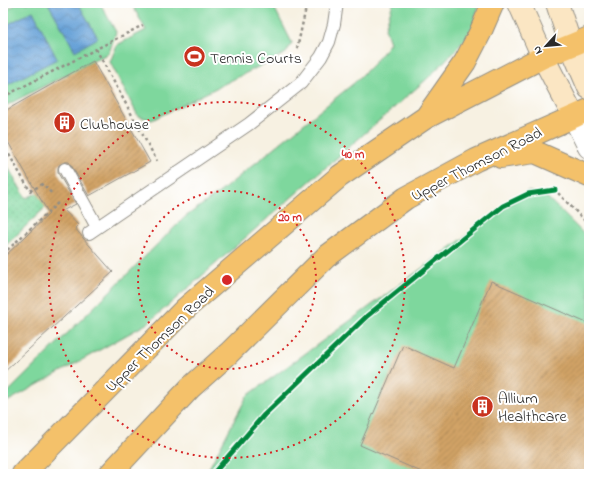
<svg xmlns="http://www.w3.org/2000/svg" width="592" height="477" viewBox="0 0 592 477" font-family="'Indie Flower',sans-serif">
  <defs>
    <pattern id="garden-dots" width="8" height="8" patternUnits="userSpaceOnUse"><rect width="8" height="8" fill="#7ed79d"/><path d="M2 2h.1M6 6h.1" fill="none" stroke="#6db987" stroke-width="1.8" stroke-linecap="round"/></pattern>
    <pattern id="water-waves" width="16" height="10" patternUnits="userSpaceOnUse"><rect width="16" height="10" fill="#68a2d8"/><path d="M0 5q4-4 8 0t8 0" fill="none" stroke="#5684af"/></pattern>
    <pattern id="building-hatch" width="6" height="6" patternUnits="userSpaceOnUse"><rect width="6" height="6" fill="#d1a366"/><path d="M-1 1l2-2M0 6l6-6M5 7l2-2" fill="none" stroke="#aa8554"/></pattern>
  </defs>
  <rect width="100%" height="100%" fill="#fff"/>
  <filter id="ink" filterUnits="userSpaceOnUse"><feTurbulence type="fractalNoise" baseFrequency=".025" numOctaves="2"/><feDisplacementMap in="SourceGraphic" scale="8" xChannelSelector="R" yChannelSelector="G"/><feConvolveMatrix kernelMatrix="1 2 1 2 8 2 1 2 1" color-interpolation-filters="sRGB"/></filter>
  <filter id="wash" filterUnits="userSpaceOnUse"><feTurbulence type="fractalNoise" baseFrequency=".012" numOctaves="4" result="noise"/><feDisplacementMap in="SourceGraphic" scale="16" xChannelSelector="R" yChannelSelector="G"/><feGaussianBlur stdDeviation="0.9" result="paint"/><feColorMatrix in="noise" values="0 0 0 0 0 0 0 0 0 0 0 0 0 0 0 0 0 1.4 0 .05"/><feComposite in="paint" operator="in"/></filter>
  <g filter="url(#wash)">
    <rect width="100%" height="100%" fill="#f7f1e2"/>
    <!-- grass -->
    <path fill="#7ed79d" stroke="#548164" d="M19,3H100L116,32L109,53L3,107V11Z
      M131,3H272L292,43L286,53L152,120L138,116L110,62L117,45L146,30Z
      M393,3H480L470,35L428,78L148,323L3,404V397L185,217L220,192L354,83L374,63L390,43L385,28Z
      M528,191L548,198L589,239V474H206L247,396Z"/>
    <!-- garden -->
    <path fill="url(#garden-dots)" stroke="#548164" d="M3,159L26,198L42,191L52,201L3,248Z"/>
    <!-- water -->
    <path fill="url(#water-waves)" stroke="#4a6682" d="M48,3H78L98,38L75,51Z
      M33,11L57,59L3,87V27Z"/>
    <g id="blocks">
      <!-- building -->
      <path fill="url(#building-hatch)" d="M93,61L150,162L89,196L71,165L69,162H65L59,165L58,168V173L76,204L64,210L78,225L75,228L83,238L113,272L3,373V258L49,214L3,133V112Z
        M491,281L589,324V474H426L360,445L403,345L454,368Z"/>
    </g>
  </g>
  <g filter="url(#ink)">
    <use href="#blocks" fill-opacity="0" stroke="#918e86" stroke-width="1"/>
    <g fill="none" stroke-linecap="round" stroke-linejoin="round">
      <defs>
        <path id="lane" d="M65,169L97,227
          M89,233L249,124L301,83L321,57L329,42L334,24L337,3"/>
        <path id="street" d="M574,117L589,147"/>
        <path id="secondary" d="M519,3L543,57L574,117
          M557,3L571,46L589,88"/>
        <path id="primary" d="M427,116L465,62L480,33L493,3
          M501,157L535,152L589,176
          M23,474L186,308L340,176L425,118L543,57L589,38
          M110,474L190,388L229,353L326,257L406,198L476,160L589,110"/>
      </defs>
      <!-- lane casing -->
      <use href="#lane" stroke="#918e86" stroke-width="14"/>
      <!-- street casing -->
      <use href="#street" stroke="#918e86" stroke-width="24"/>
      <!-- secondary casing -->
      <use href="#secondary" stroke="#918e86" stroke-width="24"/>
      <!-- primary casing -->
      <use href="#primary" stroke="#918e86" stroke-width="24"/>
      <!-- path -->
      <path stroke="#918e86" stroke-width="2.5" stroke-dasharray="3 3" stroke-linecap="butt" d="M96,49L157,161
        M297,49L307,3
        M3,97L143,25
        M3,144L30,191L43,184L53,195
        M558,193L589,225
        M3,254L59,202"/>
      <!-- lane -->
      <use href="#lane" stroke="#fff" stroke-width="12"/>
      <!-- street -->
      <use href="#street" stroke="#fff" stroke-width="22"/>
      <!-- secondary -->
      <use href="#secondary" stroke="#fbe6c3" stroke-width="22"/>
      <!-- primary -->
      <use href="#primary" stroke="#f4c16a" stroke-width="22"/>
      <defs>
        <path id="cycleway" d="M213,474L264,415L367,316L503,206L528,194L555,190"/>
      </defs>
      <!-- cycleway casing -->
      <use href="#cycleway" stroke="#fff" stroke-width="8"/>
      <!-- cycleway -->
      <use href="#cycleway" stroke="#00873e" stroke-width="5"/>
    </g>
  </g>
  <!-- distance rings -->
  <g fill="none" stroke="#d62828" stroke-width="2" stroke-dasharray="2 4">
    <circle cx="227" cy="280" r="89"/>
    <circle cx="227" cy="280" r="178"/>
  </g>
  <!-- icons -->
  <defs>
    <symbol id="stadium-disc" viewBox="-11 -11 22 22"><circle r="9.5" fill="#c8321e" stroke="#fff"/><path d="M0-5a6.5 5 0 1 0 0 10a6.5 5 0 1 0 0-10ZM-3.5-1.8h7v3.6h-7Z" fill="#fff"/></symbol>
    <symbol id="building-disc" viewBox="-11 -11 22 22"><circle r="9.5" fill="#c8321e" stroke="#fff"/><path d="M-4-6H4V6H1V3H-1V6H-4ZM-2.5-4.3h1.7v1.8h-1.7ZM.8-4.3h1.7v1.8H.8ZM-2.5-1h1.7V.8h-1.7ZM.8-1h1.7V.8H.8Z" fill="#fff"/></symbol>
  </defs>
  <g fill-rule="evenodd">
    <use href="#stadium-disc" x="182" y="44" width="25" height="25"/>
    <use href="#building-disc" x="52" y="110" width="25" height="25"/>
    <use href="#building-disc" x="470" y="394" width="25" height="25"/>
  </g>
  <g text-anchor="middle" stroke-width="4" stroke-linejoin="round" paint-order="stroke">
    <!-- poi labels -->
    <g font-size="16" fill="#2b2b2b" stroke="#fff" text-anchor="start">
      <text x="210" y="63">Tennis Courts</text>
      <text x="80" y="129">Clubhouse</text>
      <text x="498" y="403">Allium<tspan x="498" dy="18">Healthcare</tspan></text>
    </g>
    <!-- street labels -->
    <g font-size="16" fill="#2b2b2b" stroke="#fff">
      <text transform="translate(476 163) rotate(-27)" y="6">Upper Thomson Road</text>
      <text transform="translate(159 338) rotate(-44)" y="6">Upper Thomson Road</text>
    </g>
  </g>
  <circle cx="227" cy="280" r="6" fill="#d62828" stroke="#fff" stroke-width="2"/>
  <g font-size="12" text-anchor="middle" font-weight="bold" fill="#d62828" stroke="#fff" stroke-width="4" stroke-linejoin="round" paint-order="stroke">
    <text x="353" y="158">40 m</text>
    <text x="290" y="221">20 m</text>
  </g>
  <!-- margin -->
  <rect width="592" height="477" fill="none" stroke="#fff" stroke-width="16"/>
  <!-- north arrow -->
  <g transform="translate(546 46) rotate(243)" stroke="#ffffff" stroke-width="3" paint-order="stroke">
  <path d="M0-3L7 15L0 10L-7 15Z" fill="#2b2b2b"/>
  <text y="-6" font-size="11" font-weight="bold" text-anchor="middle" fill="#2b2b2b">N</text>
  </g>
</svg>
